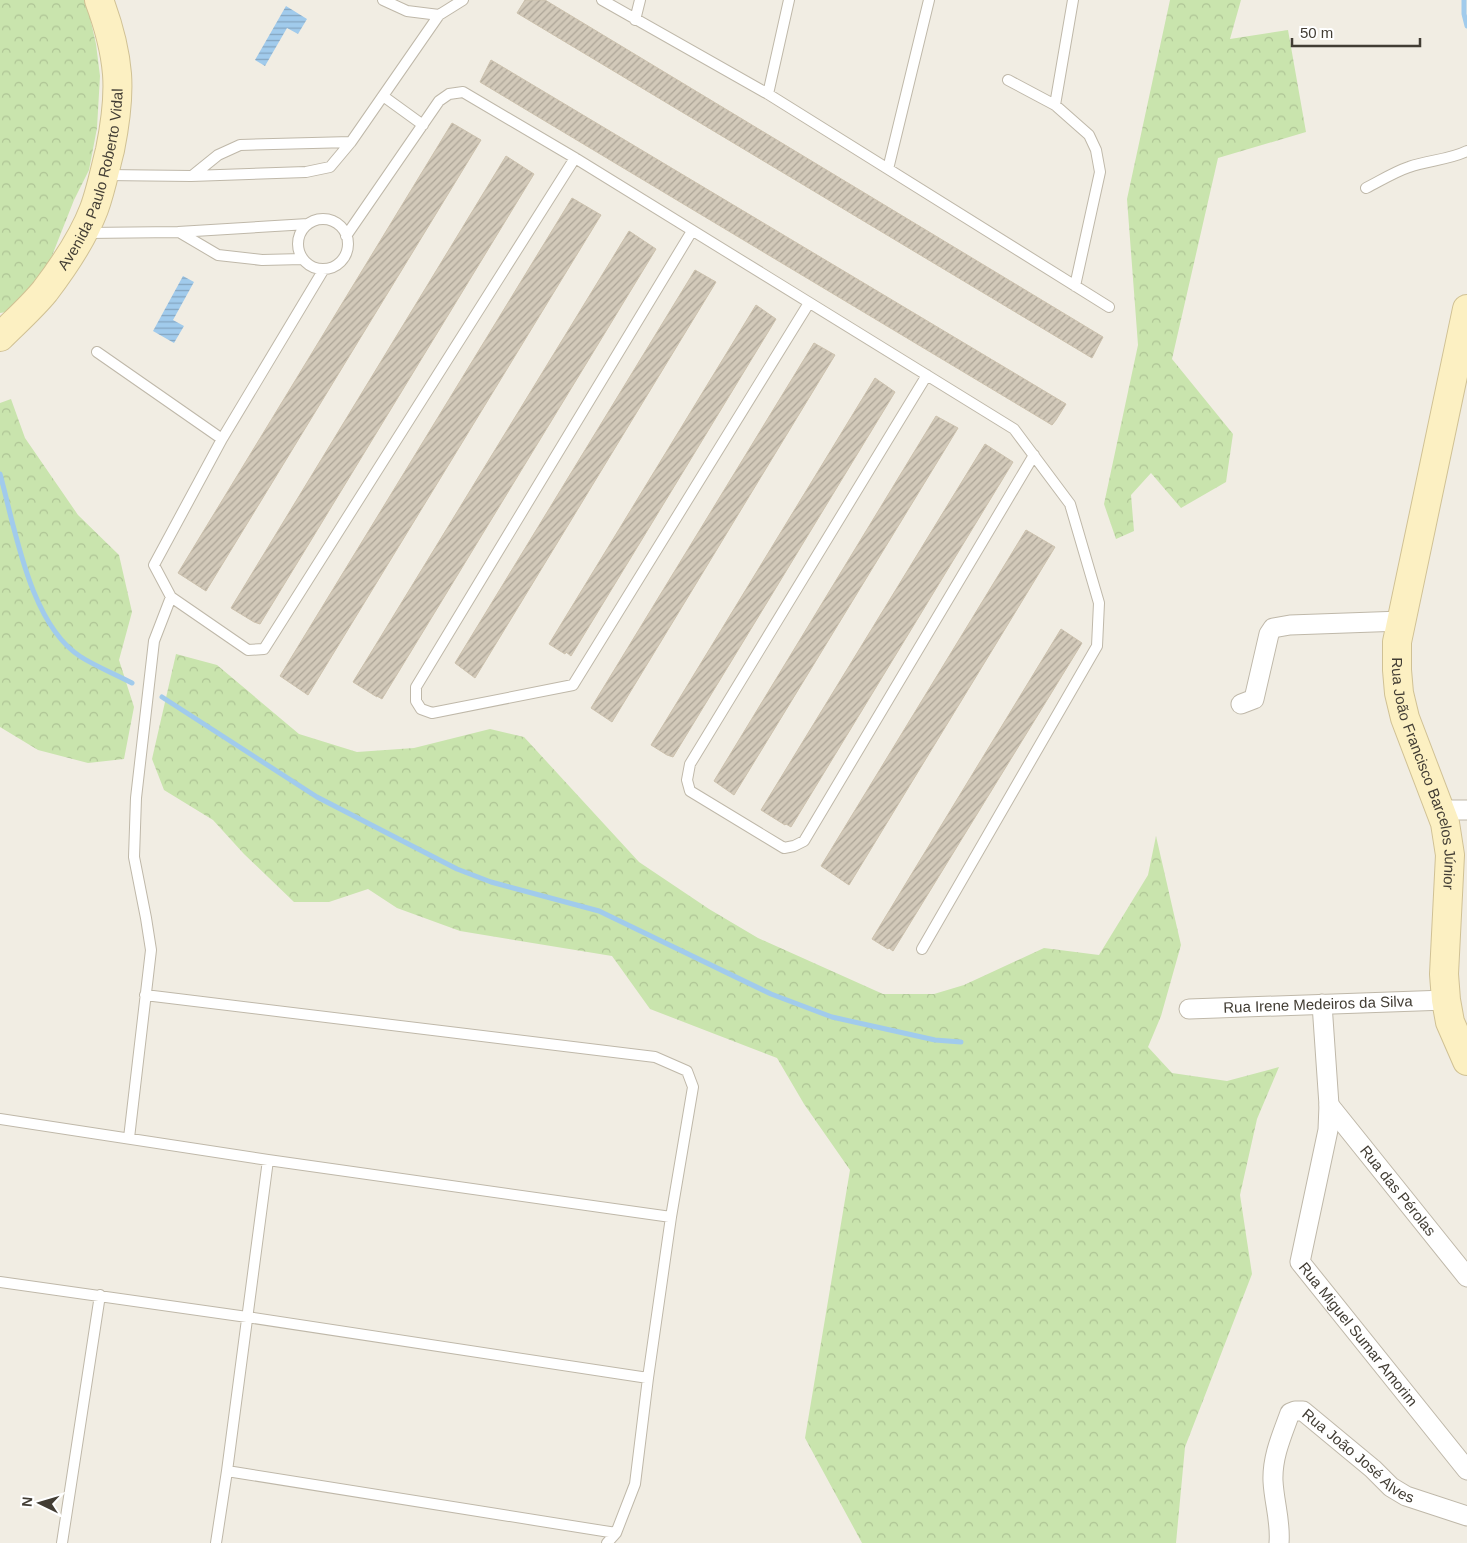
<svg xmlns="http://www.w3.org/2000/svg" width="1467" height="1543" viewBox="0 0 1467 1543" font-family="Arial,sans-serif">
  <defs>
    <pattern id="forest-crowns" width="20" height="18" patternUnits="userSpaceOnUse" patternTransform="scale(1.25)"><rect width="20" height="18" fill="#c9e4ad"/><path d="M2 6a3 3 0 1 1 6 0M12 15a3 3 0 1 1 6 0" fill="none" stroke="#aec495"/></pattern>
    <pattern id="water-rules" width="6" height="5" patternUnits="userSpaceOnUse" patternTransform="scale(1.25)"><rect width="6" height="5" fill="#a1cbec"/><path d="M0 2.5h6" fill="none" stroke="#85a6c0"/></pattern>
    <pattern id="building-hatch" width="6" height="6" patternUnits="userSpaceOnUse" patternTransform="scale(1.25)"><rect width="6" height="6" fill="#d2c9b9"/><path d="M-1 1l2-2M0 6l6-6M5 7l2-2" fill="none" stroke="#aca497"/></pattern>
  </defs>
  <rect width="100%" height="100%" fill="#f1ede3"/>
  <!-- forest -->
  <path fill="url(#forest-crowns)" d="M0,0H86L96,44L100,76L97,128L89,170L74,200L44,276L12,311L0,313Z
    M1170,0H1241L1230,39L1288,30L1306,132L1218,158L1172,359L1233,434L1226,482L1181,508L1151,473L1131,495L1134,531L1116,539L1104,504L1138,345L1127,199Z
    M11,399L25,438L78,515L119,555L132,612L119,660L134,707L124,759L88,763L38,750L0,727V403Z
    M176,654L217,665L299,734L357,752L414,748L490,729L524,737L639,862L709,909L758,938L883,994H934L964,985L1044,948L1099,955L1148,875L1156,836L1181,945L1161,1016L1148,1047L1172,1073L1227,1081L1279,1067L1257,1119L1240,1195L1252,1274L1185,1447L1176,1543H862L805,1438L850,1170L804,1104L777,1058L650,1009L612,956L460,931L397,908L368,889L329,902H294L244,854L213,820L164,790L152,759Z"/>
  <!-- water -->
  <path fill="url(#water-rules)" d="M286,6L307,19L298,34L287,28L265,66L255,60Z
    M183,276L194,282L173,320L184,326L174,343L153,331Z"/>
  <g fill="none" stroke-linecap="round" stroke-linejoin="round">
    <!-- stream -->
    <path stroke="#a1cbec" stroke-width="5" d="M1464,0V14L1467,26
      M0,474C15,528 30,625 81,657C97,667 115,674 132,683
      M162,697L317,797L457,869L491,882L599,911L771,994L832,1017L935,1040L961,1042"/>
  </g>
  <!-- building -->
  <path fill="url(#building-hatch)" stroke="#ccc1ad" d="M525,0H545L1103,337L1092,358L517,13Z
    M491,60L1066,404L1056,420L1052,425L480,82Z
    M452,123L481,140L206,591L178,573Z
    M506,156L534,174L260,624L254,622L231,608Z
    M572,198L601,215L308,695L280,676Z
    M629,231L656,249L382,699L377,696V697L353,682Z
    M695,270L716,282L475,678L455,663Z
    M756,305L776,319L571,656L566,652L565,654L549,644Z
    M814,343L835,355L612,722L591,708Z
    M875,378L895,392L673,757L667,755L651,745Z
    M936,416L958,428L734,795L714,781Z
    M985,444L1013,462L791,827L786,824L785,825L761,810Z
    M1026,530L1055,547L849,885L821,866Z
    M1061,629L1082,643L893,951L889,948L888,949L872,939Z"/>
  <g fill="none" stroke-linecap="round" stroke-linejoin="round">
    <defs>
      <path id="lane" d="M383,0L407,11L439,15L463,0
        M602,0L768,94L1109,307
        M635,20L640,0
        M1008,80L1055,105L1089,135L1096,150L1100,172L1075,286
        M768,94L789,0
        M383,96L423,125
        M1055,105L1073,0
        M888,169L929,0
        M106,175L191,176L306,172L330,167L351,142L439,15
        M192,176L218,155L240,145L351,142
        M1366,188C1380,181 1394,172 1409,167C1428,160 1449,160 1467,151
        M298 244a25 25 0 1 1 50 0a25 25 0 1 1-50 0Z
        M692,231L416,687V701L421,709L432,713L573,685L809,303
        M179,232L218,255L262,260L303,259
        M86,233L178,232L308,224
        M346,236L439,101L449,94L463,92L575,158L1014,429L1070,504L1099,603L1097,646L922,949
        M324,269L222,439L154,565L171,597L248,650L264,649L575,158
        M97,352L222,439
        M927,375L690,764L687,780L690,791L784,848L794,846L804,841L1034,455
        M145,995L655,1057L687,1071L693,1087L671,1217L648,1378L635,1484L616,1533L607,1543
        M0,1119L268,1160L671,1217
        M129,1138L151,950L146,918L134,857L136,798L154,641L171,597
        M0,1282L247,1317L648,1378
        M227,1471L616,1533
        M62,1543L100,1295
        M216,1543L227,1471L268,1160"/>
      <g id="street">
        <path d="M1241,704L1254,699L1269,634L1273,628L1290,625L1402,621"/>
        <path d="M1440,810H1467"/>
        <path id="s1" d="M1322,1004L1329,1105L1328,1130L1300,1262L1467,1470"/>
        <path id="s2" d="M1189,1009L1446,1000"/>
        <path id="s3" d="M1329,1105L1467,1277"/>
        <path id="s4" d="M1279,1543C1281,1522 1274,1502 1273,1481C1272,1457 1282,1435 1290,1413L1295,1411H1303L1373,1469L1391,1487L1406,1496L1467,1516"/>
      </g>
      <g id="secondary">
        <path id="s5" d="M1467,309L1397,642V670L1399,693L1405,718L1445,823L1450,855L1444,974L1446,1000L1450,1022L1467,1061"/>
        <path id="s6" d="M0,337C15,322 32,307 45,291C64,266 83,238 94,209C101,190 105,169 110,150C115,125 119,100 117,74C115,49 108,24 99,0"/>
      </g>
    </defs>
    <!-- lane casing -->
    <use href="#lane" stroke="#bfb8a9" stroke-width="12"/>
    <!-- street casing -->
    <use href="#street" stroke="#bfb8a9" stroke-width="21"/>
    <!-- secondary casing -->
    <use href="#secondary" stroke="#d0c194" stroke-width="30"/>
    <!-- lane -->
    <use href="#lane" stroke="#fff" stroke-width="10"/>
    <!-- street -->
    <use href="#street" stroke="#fff" stroke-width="19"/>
    <!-- secondary -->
    <use href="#secondary" stroke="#fcf0c2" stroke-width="28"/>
  </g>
  <g text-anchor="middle" stroke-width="5" stroke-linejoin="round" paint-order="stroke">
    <!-- street labels -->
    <g font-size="15" fill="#423d34" stroke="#fff">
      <text dy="5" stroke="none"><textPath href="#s6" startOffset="188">Avenida Paulo Roberto Vidal</textPath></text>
      <text dy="5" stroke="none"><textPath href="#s5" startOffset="476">Rua João Francisco Barcelos Júnior</textPath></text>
      <text dy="5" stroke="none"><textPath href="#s2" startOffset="129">Rua Irene Medeiros da Silva</textPath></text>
      <text dy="5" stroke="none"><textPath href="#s3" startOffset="110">Rua das Pérolas</textPath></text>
      <text dy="5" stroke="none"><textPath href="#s1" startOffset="354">Rua Miguel Sumar Amorim</textPath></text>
      <text dy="5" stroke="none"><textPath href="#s4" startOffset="218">Rua João José Alves</textPath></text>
    </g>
  </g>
  <!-- north arrow -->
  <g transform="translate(40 1503) rotate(275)" stroke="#ffffff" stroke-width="4" paint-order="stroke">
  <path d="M0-4L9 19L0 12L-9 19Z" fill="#423d34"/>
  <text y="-8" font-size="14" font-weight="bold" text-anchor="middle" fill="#423d34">N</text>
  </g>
  <!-- scale -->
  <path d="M1292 38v8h128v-8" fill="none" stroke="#423d34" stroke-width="2.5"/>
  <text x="1300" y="38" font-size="15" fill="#423d34" stroke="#ffffff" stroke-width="4" paint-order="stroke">50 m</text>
</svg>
